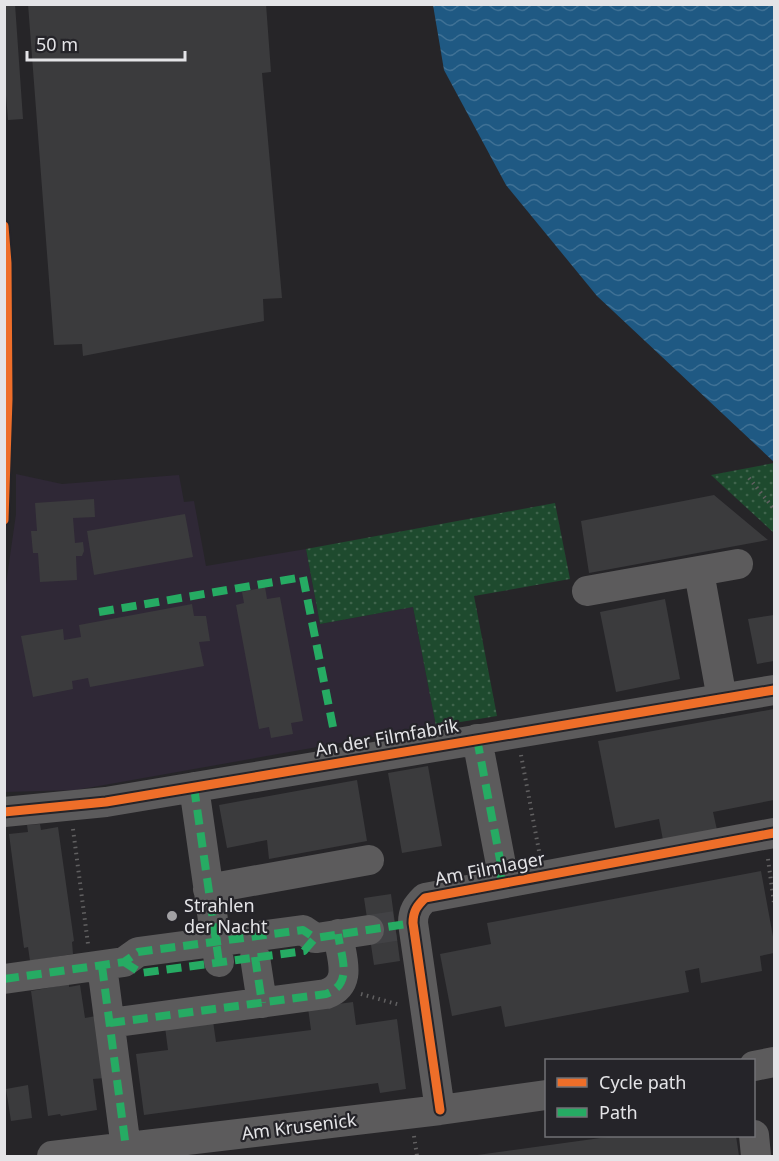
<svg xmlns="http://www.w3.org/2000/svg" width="779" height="1161" viewBox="0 0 779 1161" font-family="'Noto Sans',sans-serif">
  <defs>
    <pattern id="green-dots" width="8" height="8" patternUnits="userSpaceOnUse" patternTransform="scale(1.5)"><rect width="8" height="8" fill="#1e4a2e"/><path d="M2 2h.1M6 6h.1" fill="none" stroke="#3f644c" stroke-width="1.8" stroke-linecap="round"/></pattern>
    <pattern id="water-waves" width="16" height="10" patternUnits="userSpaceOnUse" patternTransform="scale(1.5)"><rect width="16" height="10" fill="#1f5983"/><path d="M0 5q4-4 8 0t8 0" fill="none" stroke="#3f7195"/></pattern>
  </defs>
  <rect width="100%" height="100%" fill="#262528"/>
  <!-- commercial -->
  <path fill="#2f2836" d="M16,474L62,484L179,475L184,502L194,501L206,566L306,549L320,624L413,607L436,726L76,790L5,792L4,598L16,514Z"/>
  <!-- green -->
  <path fill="url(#green-dots)" d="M774,463V533L711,475Z
    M555,503L570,579L474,596L497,716L436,726L413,607L320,624L306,549Z"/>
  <!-- water -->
  <path fill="url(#water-waves)" d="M433,5H774V462L597,296L506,185L444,70Z"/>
  <!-- building -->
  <path fill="#3b3b3d" d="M4,4H15L23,119L8,120L4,71Z
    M28,4H266L271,72L262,73L282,298L263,299L264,321L83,356L82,344L54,345Z
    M714,495L768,540L589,573L581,521Z
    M94,499L95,517L73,518L75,543L83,542L84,551L82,556H76L77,580L40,582L38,553H33L31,531H37L35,503Z
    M185,514L193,557L94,575L87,531Z
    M265,587L267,599L280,597L303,721L291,723L293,734L271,738L269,727L259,729L236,605L244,603L242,592Z
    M665,599L680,679L616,692L600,612Z
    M192,604L194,616H206L210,641L199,642L204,666L90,687L88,678L72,681L73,689L33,697L21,636L63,629L64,640L81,637L79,625Z
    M774,615V661L757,664L748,619Z
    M774,709V800L713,812L717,830L663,840L659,819L615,828L598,741Z
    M428,766L442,846L402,853L388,773Z
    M357,780L367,841L269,859L267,840L227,848L219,805Z
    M40,824L41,830L58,827L74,941L72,942L73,954L30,961L28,947L24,948L9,834L28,832L27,825Z
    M761,871L774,942V953L760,956L762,971L701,983L699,968L685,971L689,992L505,1027L501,1006L452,1016L440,954L491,944L487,923Z
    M391,894L400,961L374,965L364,898Z
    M69,984V987L80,985L85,1018L96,1016L105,1078L93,1079L97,1110L61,1116L60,1114L48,1116L31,991Z
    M353,1002L356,1025L397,1019L406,1089L380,1093L378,1083L144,1115L136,1054L168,1050L165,1027L213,1021L216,1042L311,1030L308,1008Z
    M28,1085L32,1118L11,1121L6,1089Z
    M615,1136H736L739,1156H470Z"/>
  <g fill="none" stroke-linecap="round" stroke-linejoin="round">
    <!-- minor-tunnel -->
    <path stroke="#424245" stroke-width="30" stroke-dasharray="30 15" stroke-linecap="butt" d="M369,930L395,926"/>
    <!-- path -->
    <path stroke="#616061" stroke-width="4" stroke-dasharray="1.5 4.5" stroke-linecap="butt" d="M749,478L774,509
      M521,755L539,851
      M73,829L88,944
      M768,859L774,903
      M361,994L400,1005
      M414,1136L417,1156"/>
    <!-- minor -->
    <path stroke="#5c5b5c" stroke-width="30" d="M699,572L722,699
      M587,591L738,564
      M477,739L502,870L500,884
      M194,787L219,962
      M4,812L106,802L774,690
      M208,889L369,860
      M317,938L369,930
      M255,957L262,1003
      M102,966L126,1148
      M4,979L124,962L138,952L303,930L315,938
      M110,1023L326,994C354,984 341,957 338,934
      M754,1066L774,1062
      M440,1110L413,923C413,911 417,906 425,898L774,833
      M754,1135L756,1156
      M52,1156L440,1110L546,1095"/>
    <!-- quiet -->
    <path stroke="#26ab63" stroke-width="8" stroke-dasharray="15 8" stroke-linecap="butt" d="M99,612L303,577L333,727
      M477,739L502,870L500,884
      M194,787L219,962
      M255,957L262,1003
      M124,962L141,973L304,951L315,938L413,923
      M102,966L126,1148
      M4,979L124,962L138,952L303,930L315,938
      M110,1023L326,994C354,984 341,957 338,934"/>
    <defs>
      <path id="cycleway" d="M4,226L7,263L8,399L4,520
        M4,812L106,802L774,690
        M440,1110L413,923C413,911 417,906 425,898L774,833"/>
    </defs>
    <!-- cycleway casing -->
    <use href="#cycleway" stroke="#252429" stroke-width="13"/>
    <!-- cycleway -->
    <use href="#cycleway" stroke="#ee6e29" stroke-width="9"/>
  </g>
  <!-- markers -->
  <circle fill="#a2a1a4" stroke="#252429" stroke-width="2" cx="172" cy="916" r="6"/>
  <g text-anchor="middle" stroke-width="4.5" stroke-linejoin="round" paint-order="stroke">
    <!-- street labels -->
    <g font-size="18" fill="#e4e4e7" stroke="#252429">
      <text transform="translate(387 738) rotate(-10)" y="6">An der Filmfabrik</text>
      <text transform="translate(490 869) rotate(-11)" y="6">Am Filmlager</text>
      <text transform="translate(299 1127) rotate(-7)" y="6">Am Krusenick</text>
    </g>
    <!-- poi labels -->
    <g font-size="18" fill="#e4e4e7" stroke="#252429" text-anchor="start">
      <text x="184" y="912">Strahlen<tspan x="184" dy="21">der Nacht</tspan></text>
    </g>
  </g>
  <!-- border -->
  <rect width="779" height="1161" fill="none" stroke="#e4e4e7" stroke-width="12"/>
  <!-- legend -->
  <rect x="545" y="1059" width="210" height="78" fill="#252429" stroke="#717175" stroke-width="1.5"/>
  <rect x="557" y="1078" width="30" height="9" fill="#ee6e29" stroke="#717175" stroke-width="1.5"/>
  <text x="599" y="1089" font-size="18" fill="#e4e4e7">Cycle path</text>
  <rect x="557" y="1108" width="30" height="9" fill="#26ab63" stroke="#717175" stroke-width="1.5"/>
  <text x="599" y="1119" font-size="18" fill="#e4e4e7">Path</text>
  <!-- scale -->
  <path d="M27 51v9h158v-9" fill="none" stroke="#e4e4e7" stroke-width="3"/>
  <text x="36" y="51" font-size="18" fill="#e4e4e7" stroke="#252429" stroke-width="4.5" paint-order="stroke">50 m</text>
</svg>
